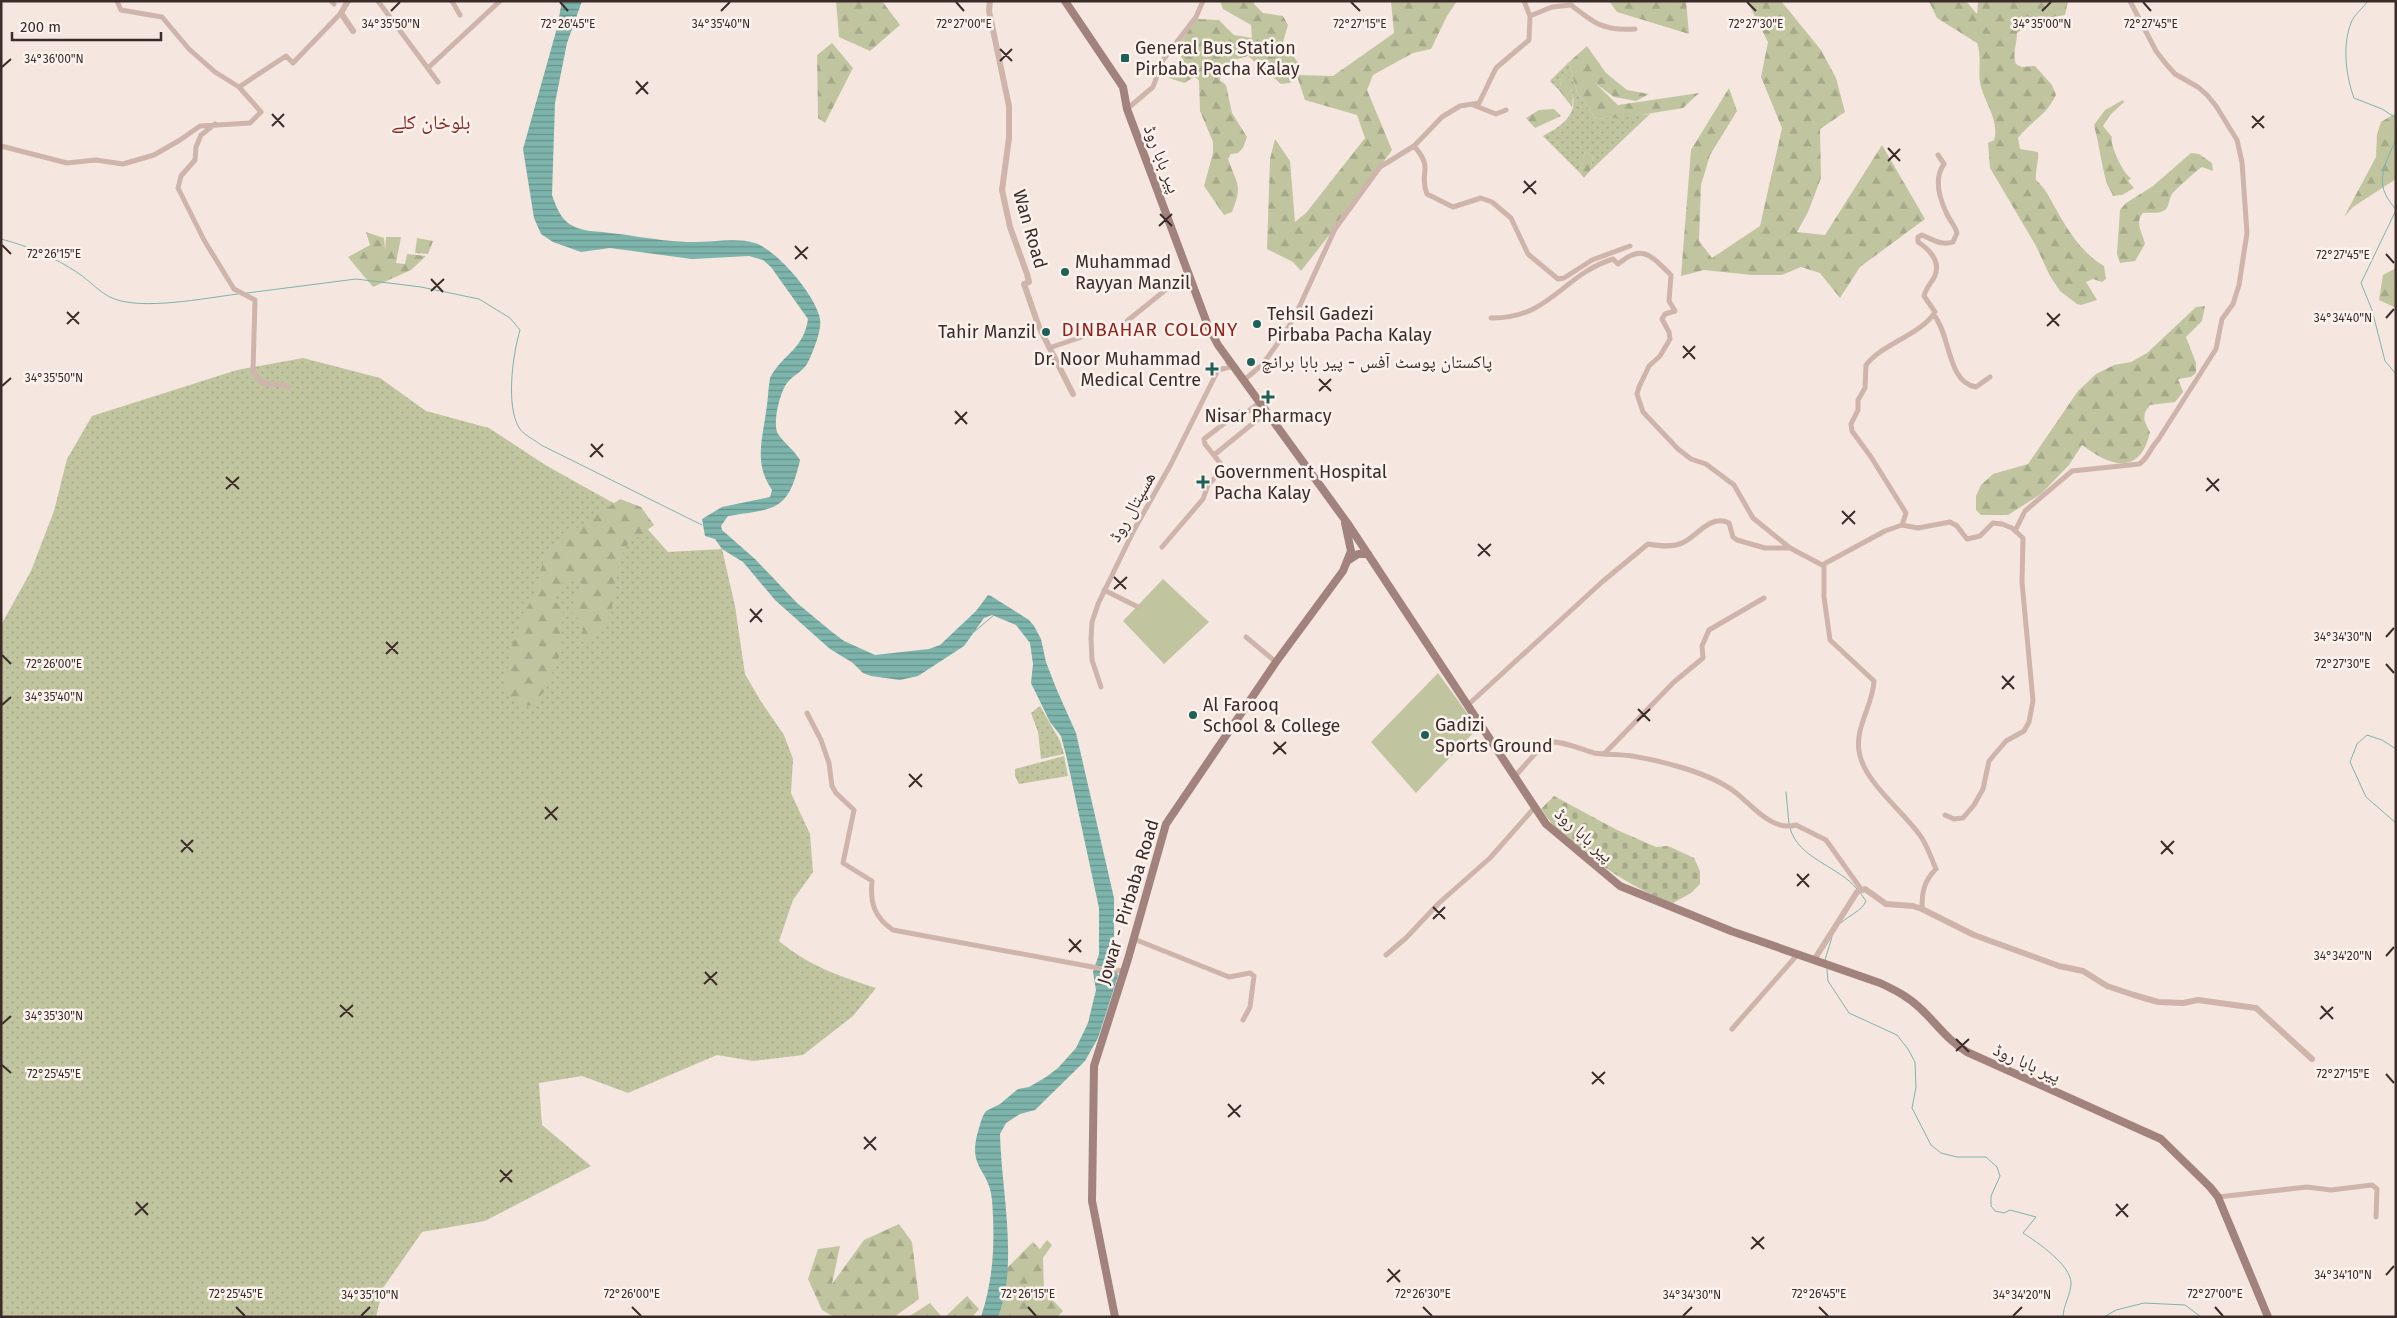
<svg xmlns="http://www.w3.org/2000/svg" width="2397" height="1318" viewBox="0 0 2397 1318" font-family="'Fira Sans','Noto Naskh Arabic',sans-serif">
  <defs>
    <pattern id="grass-dots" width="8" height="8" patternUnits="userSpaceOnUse" patternTransform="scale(1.25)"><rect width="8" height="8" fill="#c0c59f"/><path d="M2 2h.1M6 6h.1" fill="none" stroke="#a6a989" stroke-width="1.8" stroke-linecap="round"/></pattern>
    <pattern id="forest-firs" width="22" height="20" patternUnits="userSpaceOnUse" patternTransform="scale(1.25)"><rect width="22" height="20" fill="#c0c59f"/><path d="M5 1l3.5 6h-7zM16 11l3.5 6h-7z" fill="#a6a989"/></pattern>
    <pattern id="cemetery-stones" width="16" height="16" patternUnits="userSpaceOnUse" patternTransform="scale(1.25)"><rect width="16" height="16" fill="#c0c59f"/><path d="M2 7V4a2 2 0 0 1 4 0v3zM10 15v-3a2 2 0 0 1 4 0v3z" fill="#a6a989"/></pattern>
    <pattern id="water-rules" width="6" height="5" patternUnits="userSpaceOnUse" patternTransform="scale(1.25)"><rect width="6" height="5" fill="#7db4ab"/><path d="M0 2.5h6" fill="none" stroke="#68938b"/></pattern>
  </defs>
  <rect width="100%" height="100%" fill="#f5e7e0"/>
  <!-- grass -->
  <path fill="url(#grass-dots)" d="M1569,62L1577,92L1596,119L1650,114L1590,171L1593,157L1585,152L1579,172L1543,136C1558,128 1577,117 1573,96C1572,89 1566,81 1563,74L1559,90L1550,81Z
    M303,358L380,378L426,411L489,428L547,466L635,515L668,552L722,549L735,606L745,674L760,700L784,735L793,759L791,793L810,834L813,872L793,900L779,941C809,966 839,976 876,988L853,1016L803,1055L753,1061L717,1055L628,1093L582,1076L539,1083L542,1125L591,1166L485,1221L422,1232L383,1288L376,1317H1V625L31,571L54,511L67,459L92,416L237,370Z
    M1040,706L1060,741L1064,754L1041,759L1038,732L1031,713Z
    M1064,756L1068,776L1019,784L1015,776V769Z"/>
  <!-- forest -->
  <path fill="url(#forest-firs)" d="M882,1L900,25L870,51L839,37L836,1Z
    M1220,1H1254V4L1263,13L1283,16L1288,25L1283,42L1299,64L1297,75L1333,76L1394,33L1391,1H1457L1447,16L1431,49L1413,53L1373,75L1367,90L1392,150L1349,210L1301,271L1293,262L1267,249L1270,159L1275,139L1290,161L1295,222L1306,213L1365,138L1357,115L1305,100L1297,76L1290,83L1281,84L1248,56C1233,60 1221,62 1220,80L1226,85L1232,113L1247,137L1243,148L1238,153L1231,154L1228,159C1237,185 1243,184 1232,212L1224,215L1204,186L1213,153V142L1200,111L1199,80L1194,77L1184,83L1169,78L1175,66L1183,64L1178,45L1197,19L1219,20L1234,35L1252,38L1251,25L1223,9Z
    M1609,1H1686L1689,34L1617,12Z
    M1747,1H1781L1821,50L1836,78L1845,112L1820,129L1821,178L1808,212L1797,232L1825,235L1882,145L1925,219L1860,267L1840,298L1820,273L1801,267L1782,275H1752L1704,270L1681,276L1691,150L1729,88L1737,111L1710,155L1701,185L1699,241L1712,258L1760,226L1782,128L1761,77L1768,42Z
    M1929,1H1966L1977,14L1978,1H2068L2065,15L2032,21L2017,33C2017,44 2012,53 2016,64L2022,67L2035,66L2052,85L2056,95C2046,116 2031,121 2018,138L2020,149L2038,152C2039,162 2035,169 2036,180C2046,189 2049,197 2056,209C2068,231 2082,253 2104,266L2106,279L2102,282L2093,279L2086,282L2097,300L2081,305L2077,304L2060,291L2050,276L2036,246L1990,168L1988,143L1994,140C2000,121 1984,102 1980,83C1978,70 1982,57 1977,43L1937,18Z
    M832,43L853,68L825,123L818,118L817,55Z
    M1587,46L1606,73L1627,90L1649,94L1636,101L1614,97L1595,83L1618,105L1699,93L1683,108L1628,117L1596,119L1577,92L1569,62Z
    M1563,74L1567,75L1573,96L1572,107L1559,90Z
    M2123,100L2124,102L2110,115L2103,126L2112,137C2109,144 2124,175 2131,178L2128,181L2134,188L2122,195L2113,196C2111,190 2107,186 2106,181C2101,162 2099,144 2094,125L2105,110Z
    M1554,109L1561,116L1535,128L1526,118L1539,110Z
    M2396,113V179L2353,207L2344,217L2376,157L2377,134L2381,122Z
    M1585,152L1593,157L1590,171L1584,178L1579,172Z
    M2191,153L2199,154L2212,163L2213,171L2202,167C2198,169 2174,191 2172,194C2168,200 2170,208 2163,211C2158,214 2149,212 2143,213C2134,223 2143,233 2145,244L2135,261L2120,263L2117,254L2120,210L2126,203L2153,186Z
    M366,232L384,238L385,250L386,237H401L396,263L405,264L407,254L426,256L411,270L373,287L348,257L370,245Z
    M417,238L433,241L428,254L415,253Z
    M2396,268V308L2379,300L2383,275Z
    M2205,306L2202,321L2186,337L2196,363V373L2191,377L2178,379L2183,392L2175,402L2150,405C2141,415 2144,421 2150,432C2140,476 2111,467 2082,445L2069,465L2041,494L2008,515H1981L1976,510V496L1981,485L1993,474L2028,464L2078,391L2096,374L2114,365L2131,362L2147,353L2196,307Z
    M620,499L641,507L654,525L628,544L619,560L611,614L587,646L581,640L583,631L580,620L573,615L570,608L583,586L577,579L566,580L555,592V601L563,611L560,654L545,690L533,706L521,705L506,693V678L512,645L535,590L545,555L561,537L584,524Z
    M899,1224L912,1242L919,1299L894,1317H834L822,1310L808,1279L818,1249L840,1246L832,1284L864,1240Z
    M1047,1240L1052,1245L1043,1258L1044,1291L1063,1311L1057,1317H998L1003,1299L1006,1269L1033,1242L1040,1249Z
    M967,1296L979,1309L972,1317H945Z
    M930,1303L942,1317H908Z"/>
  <!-- cemetery -->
  <path fill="url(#cemetery-stones)" d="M1554,796L1617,830L1656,847L1668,846L1694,858L1700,871V884L1691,893L1673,903C1633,890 1563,844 1541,809Z"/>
  <!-- green -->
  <path fill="#c0c59f" d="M1163,579L1209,622L1164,664L1123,621Z
    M1438,673L1478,728L1416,793L1371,742Z"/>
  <!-- water -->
  <path fill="url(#water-rules)" d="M562,1H582L567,43L555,103L552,195C560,218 566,227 590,231C623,233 655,241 688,242C710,243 735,237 755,243C777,250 816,296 820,319C822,330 813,352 808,362C804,371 793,375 787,383C780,392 772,424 778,434C784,443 794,450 800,460C788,513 775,508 728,516L721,526L722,530L755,559L797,603L832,632L844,641L875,655L929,649L940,645L976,611L988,595L991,596L1029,620L1034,626L1041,639L1046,662L1056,688L1076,733L1114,898V957L1118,976L1098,1038L1085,1061L1035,1110L1020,1114L1006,1123L1000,1134C1001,1188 1019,1265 998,1317H981C994,1277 995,1241 992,1200C989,1167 966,1169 979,1128C981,1122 982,1116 986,1111L1000,1104L1018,1089L1029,1087L1046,1077L1058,1068L1076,1048L1088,1023L1096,990L1093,972L1099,954V908L1067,759L1061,736L1050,722L1031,683L1033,664L1030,643L1016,625L992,615L984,618L964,646L918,676L900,680L871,676L863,673L853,663L830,649L775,600L743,562L722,549L715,539L705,536L702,519L722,507L770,497L772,490C754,464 762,441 766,412C768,401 768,389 770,378C783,353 803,351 808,319L771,267L763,260L749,256L692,259L610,248L581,252L553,242L541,234L534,218L523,149L557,28Z"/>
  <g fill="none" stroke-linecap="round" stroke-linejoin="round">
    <!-- stream -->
    <path stroke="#7db4ab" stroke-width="1" d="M2368,1C2363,8 2353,16 2351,23C2342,46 2346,76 2354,98L2382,109L2396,118
      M2396,140C2389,155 2377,176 2385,193C2387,199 2392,204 2396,210L2361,283L2372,310L2385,361L2396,374
      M1,239C28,246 56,258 78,273C90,281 99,292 112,298C142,311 205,298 238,294
      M247,293L356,279L421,287L479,299L510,318L520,330C513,353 505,408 520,429C524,435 535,440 541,445L702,525
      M974,632L994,615
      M2396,749L2382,740L2367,735L2357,744L2350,762L2366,797L2396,823
      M1786,792L1789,824
      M1790,828C1798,859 1839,866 1857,889
      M1841,923C1849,915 1862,911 1866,901L1861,894
      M1825,960L1832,937
      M1827,969L1828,981L1849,1013L1897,1035L1908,1049L1915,1062L1916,1087L1912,1108L1931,1145L1941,1153L1957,1157H1986L1997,1167L2000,1176L1991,1196V1206L1995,1211L2004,1213L2010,1210L2036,1217L2023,1233C2037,1242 2071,1265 2071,1283C2071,1294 2063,1306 2063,1317
      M2104,1317L2116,1310L2144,1303L2185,1305L2201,1317"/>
    <!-- minor -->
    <path stroke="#ceb4ab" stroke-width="5" d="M117,1L121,10L162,17L189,49L215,72L239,87
      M331,1L334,4
      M378,1L438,82
      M452,1L460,15
      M1530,16L1552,7L1571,5C1595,24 1604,31 1635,29
      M429,67L500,1
      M1473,105L1496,114L1506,110
      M1127,109L1153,87L1163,60L1196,17L1203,1
      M215,124L201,135L196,147L195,160L181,176L178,188L204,240L234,289L255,300L253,370C262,392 274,380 289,387
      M1,146L67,163L96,160L123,164L154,155L180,140L200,126L250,123L261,112L239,87L286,56L293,63L341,13
      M1414,146C1435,170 1418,172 1427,194L1453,207L1481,198L1492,202L1511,218L1528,254L1558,279L1564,278L1592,260L1630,246
      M1934,315C1951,336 1947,382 1976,387L1990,377
      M1491,318C1550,319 1562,275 1613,259L1618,264C1643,243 1651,256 1671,275L1669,301L1675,311L1665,314L1662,319L1669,332L1670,339L1660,356L1649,366L1639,387L1637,394L1643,412L1678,449L1691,459L1706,464L1734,485L1753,518L1790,548
      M1127,321L1188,272
      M1049,348L1108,328
      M1244,380L1262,365L1283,336L1295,316L1335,229L1380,167L1414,146L1442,117L1460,106L1479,103L1496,68L1529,40L1530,16L1524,1
      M1214,455L1267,412
      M1902,525L1918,528L1950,522L1957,526L1967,539L1980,536L1993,523L2002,524L2012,528L2023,538L2022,582L2033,701L2029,722L2024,731L2006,741L1989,761L1983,789L1974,805L1963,818L1954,819L1945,815
      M2015,531L2025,511L2072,471L2139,464C2148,459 2150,448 2158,440L2216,349L2222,319L2233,304L2239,285L2247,233L2242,162L2237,140L2216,106L2207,95L2198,87L2175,74L2166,64L2156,51L2130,1
      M1162,547L1203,499L1208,485L1224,468L1205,444L1204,439L1239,412L1246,413L1260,402
      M1104,590L1138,607
      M1246,637L1276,662
      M1101,687L1092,660L1091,639L1092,622L1098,604L1134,530L1171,464L1218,370L1230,367L1228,363
      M1469,704L1602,582L1648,544C1659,546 1673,548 1684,542C1698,535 1711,514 1729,523L1733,537L1737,540L1765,548H1790L1824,566
      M807,713L821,740L829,763L832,786L836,793L854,810L843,863L872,881C870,903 874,917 893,930L1098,968L1124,971
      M1605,753L1674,682L1703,658L1702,646L1709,630L1764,598
      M1515,776C1522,769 1540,747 1546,743C1556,738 1583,750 1594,753C1606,755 1619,754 1632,756C1663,761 1710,773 1735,792C1752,805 1772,832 1796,825L1826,840L1861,889
      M1922,909C1922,891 1924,881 1936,869C1931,858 1927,844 1919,834C1902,810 1863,781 1859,751C1855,727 1873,705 1874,681L1830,640L1824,597V564L1885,531L1902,525L1906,513L1871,457L1852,431L1851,424L1858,410V400L1865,388L1866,365C1883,343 1921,335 1935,312L1924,296C1926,288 1930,284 1934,278C1942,262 1930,250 1918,242V237L1922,235C1933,240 1942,246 1953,242L1957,233C1955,225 1949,220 1946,212C1939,197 1934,178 1944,164L1938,155
      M1134,939L1229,977L1250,973L1254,976L1250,1007L1243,1020
      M1386,955L1406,938L1439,903L1490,858L1535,807
      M1732,1029L1798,954
      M2218,1197L2307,1187L2331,1190L2372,1185L2377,1189L2376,1217"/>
    <!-- tertiary -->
    <path stroke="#ceb4ab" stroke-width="6" d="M348,1L341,13L353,31
      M990,1L989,11L1009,106V138L1002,190L1010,227L1027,274L1029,282L1024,284L1039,327L1073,394
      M1814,960L1857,892L1865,889L1886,904L1913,906L1922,909L1974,935L2059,966L2083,971L2107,986L2134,995L2158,1002L2183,1003L2198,1000L2256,1008L2312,1059"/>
    <!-- secondary -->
    <path stroke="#a2827c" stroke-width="8" d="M1065,1L1123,87L1127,109L1208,326L1218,345L1348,524L1546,824L1620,886L1731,931L1880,983C1895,990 1909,997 1921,1009C1937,1024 1947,1040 1967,1052L2161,1139L2210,1187L2218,1197L2268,1317
      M1349,560L1358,554H1368
      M1115,1317L1092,1201L1094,1066L1128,959L1166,824L1276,662L1343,571L1351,551L1345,523"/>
  </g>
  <!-- ticks -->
  <path fill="none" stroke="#3b2c2a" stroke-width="2" d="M560,2L568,11M956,2L964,11M1351,2L1360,11M1747,2L1756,11M2143,2L2151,11M391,11L400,2M721,11L730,2M2042,11L2051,2M1000,49L1012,61M1000,61L1012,49M2,67L11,59M636,81L648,94M636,94L648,82M272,114L284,127M2252,116L2264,128M272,126L284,114M2252,128L2264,116M1888,148L1900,161M1888,161L1900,149M1524,181L1536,194M1523,193L1536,181M1160,214L1172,226M1159,226L1172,214M2,245L11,254M795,246L807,259M2386,254L2394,263M795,259L808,247M431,279L443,292M431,291L444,279M67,312L79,324M2047,313L2059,326M2386,318L2394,309M67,324L79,312M2047,326L2060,314M1683,346L1695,359M1683,358L1695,346M1319,379L1331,391M2,386L11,378M1319,391L1331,379M955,411L967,424M955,424L967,412M591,444L603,457M590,457L603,444M226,477L239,489M2207,478L2219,491M226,489L239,477M2206,491L2219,479M1842,511L1855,524M1842,524L1855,511M1478,544L1490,556M1478,556L1491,544M1114,577L1126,589M1114,589L1127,577M750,609L762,622M750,622L762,609M2386,637L2394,628M386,642L398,654M386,654L398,642M2,655L11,664M2386,664L2394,673M2002,676L2014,689M2002,689L2014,676M2,705L11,697M1638,709L1650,721M1637,721L1650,709M1274,742L1286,754M1273,754L1286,742M909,774L922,787M909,787L922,774M545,807L557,820M545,819L558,807M181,840L193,852M2161,841L2173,854M181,852L193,840M2161,854L2174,841M1797,874L1809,887M1797,886L1809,874M1433,907L1445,919M1433,919L1445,907M1069,939L1081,952M1069,952L1081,940M2386,956L2394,947M705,972L717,985M704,984L717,972M340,1005L353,1017M2321,1006L2333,1019M340,1017L353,1005M2320,1019L2333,1007M2,1024L11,1016M1956,1039L1969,1052M1956,1051L1969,1039M2,1065L11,1073M1592,1072L1604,1084M2386,1074L2394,1083M1592,1084L1605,1072M1228,1104L1240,1117M1228,1117L1241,1105M864,1137L876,1150M864,1149L876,1137M500,1170L512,1182M500,1182L512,1170M136,1202L148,1215M2116,1204L2128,1217M135,1215L148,1203M2116,1216L2128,1204M1752,1237L1764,1249M1751,1249L1764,1237M1388,1269L1400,1282M2386,1275L2394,1266M1387,1282L1400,1270M236,1307L245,1316M632,1307L641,1316M1028,1307L1036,1316M1423,1307L1432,1316M1819,1307L1828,1316M2215,1307L2223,1316M361,1316L370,1307M1683,1316L1692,1307M2013,1316L2022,1307"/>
  <!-- markers -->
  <g fill="#1d6057" stroke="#fbf2ed" stroke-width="2">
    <rect x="1120" y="53" width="10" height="10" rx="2.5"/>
    <circle cx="1065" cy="272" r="5"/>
    <circle cx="1257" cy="324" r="5"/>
    <circle cx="1046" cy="332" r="5"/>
    <circle cx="1251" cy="362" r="5"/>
    <path d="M1209.5 361.5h5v5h5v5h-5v5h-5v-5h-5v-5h5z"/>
    <path d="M1265.5 389.5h5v5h5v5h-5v5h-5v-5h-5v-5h5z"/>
    <path d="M1200.5 474.5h5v5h5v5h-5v5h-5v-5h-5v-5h5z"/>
    <circle cx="1193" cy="715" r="5"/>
    <circle cx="1425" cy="735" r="5"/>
  </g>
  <g text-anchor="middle" stroke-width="5" stroke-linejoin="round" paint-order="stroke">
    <!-- poi labels -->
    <g font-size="18" fill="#3b2c2a" stroke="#fbf2ed" text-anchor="start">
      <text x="1135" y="54">General Bus Station<tspan x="1135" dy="21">Pirbaba Pacha Kalay</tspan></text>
      <text x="1075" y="268">Muhammad<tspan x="1075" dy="21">Rayyan Manzil</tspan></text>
      <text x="1267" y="320">Tehsil Gadezi<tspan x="1267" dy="21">Pirbaba Pacha Kalay</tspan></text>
      <text x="1036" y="338" text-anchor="end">Tahir Manzil</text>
      <text x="1201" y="365" text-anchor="end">Dr. Noor Muhammad<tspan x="1201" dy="21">Medical Centre</tspan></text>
      <text x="1261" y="368">پاکستان پوسٹ آفس - پیر بابا برانچ</text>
      <text x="1268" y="422" text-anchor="middle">Nisar Pharmacy</text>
      <text x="1214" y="478">Government Hospital<tspan x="1214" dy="21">Pacha Kalay</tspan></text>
      <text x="1203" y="711">Al Farooq<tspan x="1203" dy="21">School &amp; College</tspan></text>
      <text x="1435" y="731">Gadizi<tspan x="1435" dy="21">Sports Ground</tspan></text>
    </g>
    <!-- street labels -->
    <g font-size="18" fill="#3b2c2a" stroke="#fbf2ed">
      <text transform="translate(1162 159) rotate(69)" y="6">پیر بابا روڈ</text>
      <text transform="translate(1030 229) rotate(74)" y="6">Wan Road</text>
      <text transform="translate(1132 507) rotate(-61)" y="6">ھسپتال روڈ</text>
      <text transform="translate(1584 835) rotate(42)" y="6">پیر بابا روڈ</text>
      <text transform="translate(1128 902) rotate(-73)" y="6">Jowar - Pirbaba Road</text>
      <text transform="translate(2027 1063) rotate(24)" y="6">پیر بابا روڈ</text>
    </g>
    <!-- neighbourhood labels -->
    <g font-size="19" letter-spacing="1" fill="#90231e" stroke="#fbf2ed">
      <text x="1150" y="336">DINBAHAR COLONY</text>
    </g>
    <!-- quarter labels -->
    <g font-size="20" fill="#90231e" stroke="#fbf2ed">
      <text x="431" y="129">بلوخان كلے</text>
    </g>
  </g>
  <g font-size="12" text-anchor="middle" fill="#3b2c2a" stroke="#fbf2ed" stroke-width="5" stroke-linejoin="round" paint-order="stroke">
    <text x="391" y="28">34°35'50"N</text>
    <text x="721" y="28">34°35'40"N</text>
    <text x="2042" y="28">34°35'00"N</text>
    <text x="2151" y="28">72°27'45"E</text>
    <text x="568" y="28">72°26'45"E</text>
    <text x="964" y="28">72°27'00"E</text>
    <text x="1360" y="28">72°27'15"E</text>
    <text x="1756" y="28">72°27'30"E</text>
    <text x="54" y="63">34°36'00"N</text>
    <text x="54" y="258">72°26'15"E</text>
    <text x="2343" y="259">72°27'45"E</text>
    <text x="2343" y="322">34°34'40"N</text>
    <text x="54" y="382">34°35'50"N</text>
    <text x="2343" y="641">34°34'30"N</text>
    <text x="54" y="668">72°26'00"E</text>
    <text x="2343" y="668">72°27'30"E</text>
    <text x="54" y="701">34°35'40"N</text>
    <text x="2343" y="960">34°34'20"N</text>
    <text x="54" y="1020">34°35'30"N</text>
    <text x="54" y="1078">72°25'45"E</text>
    <text x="2343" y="1078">72°27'15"E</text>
    <text x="2343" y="1279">34°34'10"N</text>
    <text x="236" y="1298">72°25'45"E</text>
    <text x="632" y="1298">72°26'00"E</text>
    <text x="1028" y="1298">72°26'15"E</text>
    <text x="1423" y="1298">72°26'30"E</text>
    <text x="1819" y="1298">72°26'45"E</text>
    <text x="2215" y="1298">72°27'00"E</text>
    <text x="370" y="1299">34°35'10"N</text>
    <text x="1692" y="1299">34°34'30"N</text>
    <text x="2022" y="1299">34°34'20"N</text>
  </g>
  <!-- border -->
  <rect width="2397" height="1318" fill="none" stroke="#3b2c2a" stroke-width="5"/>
  <!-- scale -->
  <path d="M12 32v8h149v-8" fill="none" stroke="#3b2c2a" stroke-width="2.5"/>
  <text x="20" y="32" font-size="15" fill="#3b2c2a" stroke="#fbf2ed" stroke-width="4" paint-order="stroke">200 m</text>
</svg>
